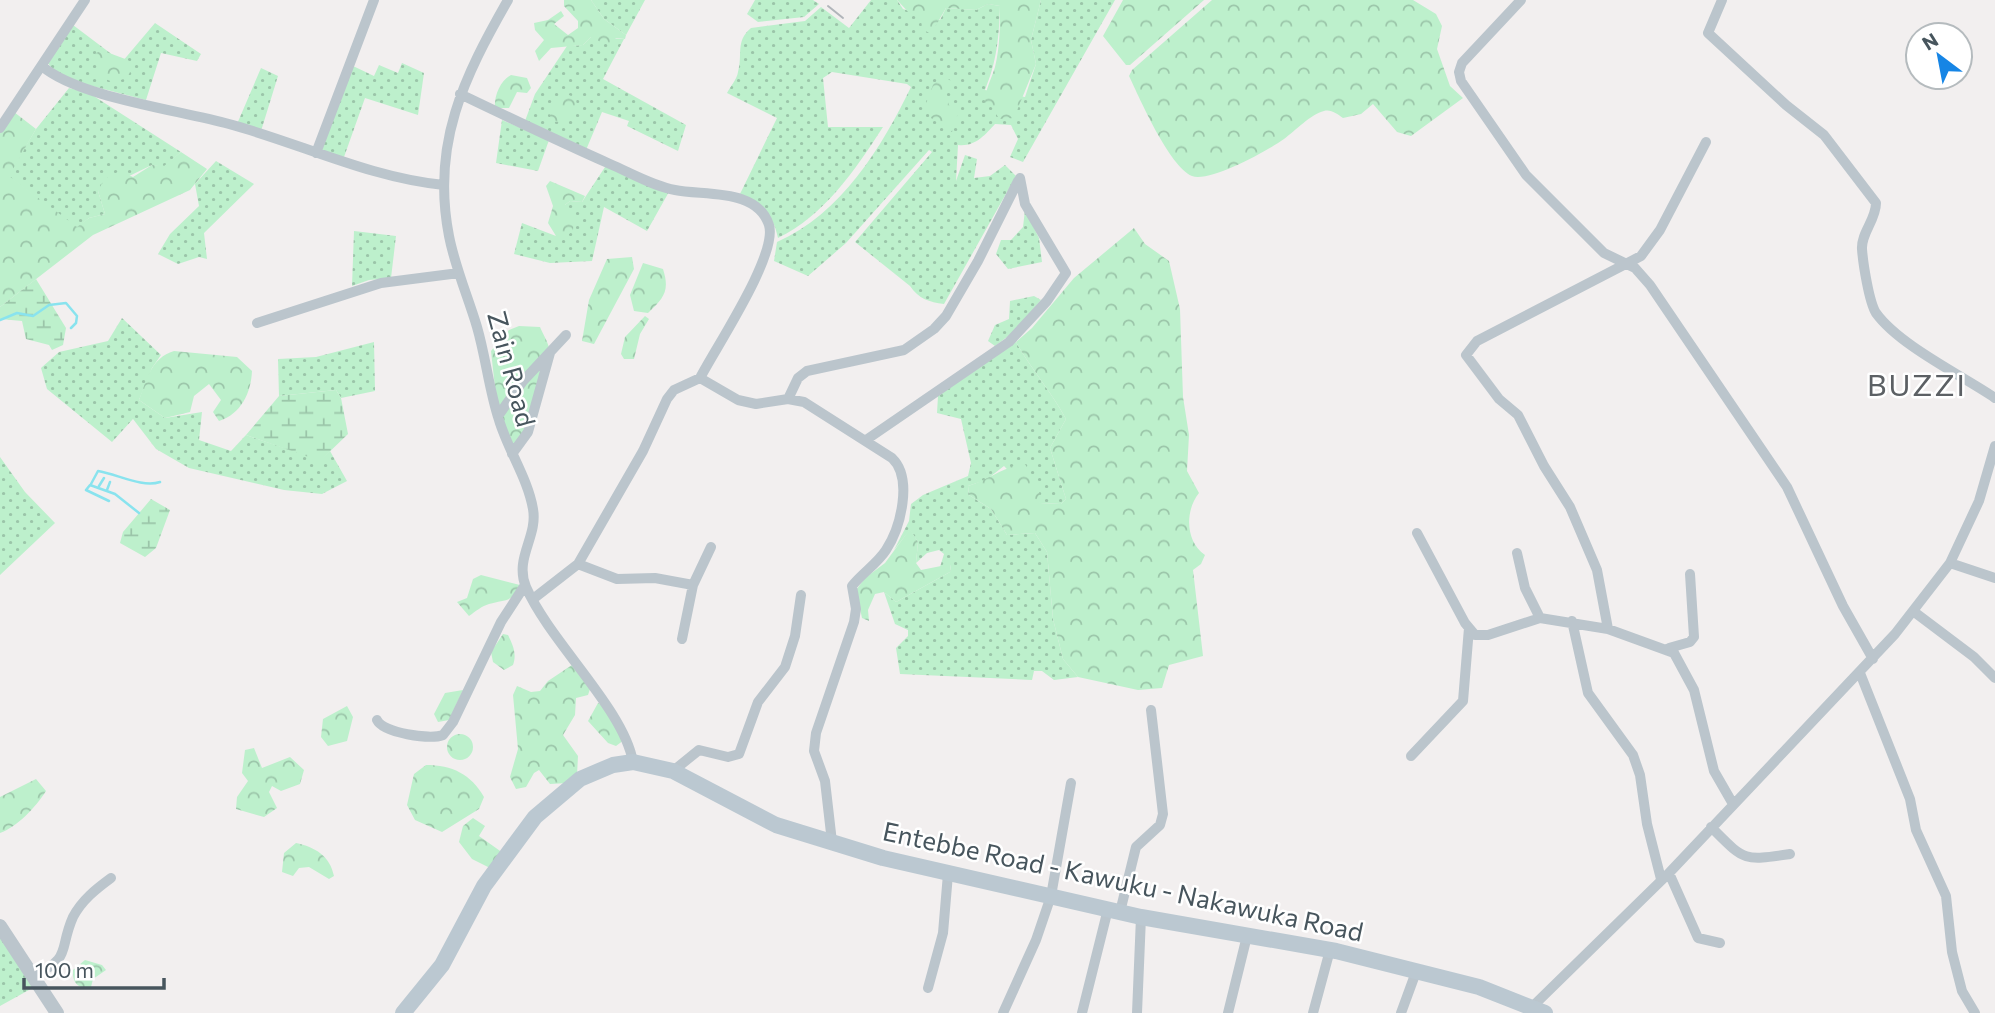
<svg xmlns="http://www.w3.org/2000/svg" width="1995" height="1013" viewBox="0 0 1995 1013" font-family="Commissioner,sans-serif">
  <defs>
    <pattern id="green-dots" width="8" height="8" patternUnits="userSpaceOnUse" patternTransform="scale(1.75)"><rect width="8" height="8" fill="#bdf0cc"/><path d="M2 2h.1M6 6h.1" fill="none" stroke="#9bc5a9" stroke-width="1.8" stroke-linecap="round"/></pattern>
    <pattern id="forest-crowns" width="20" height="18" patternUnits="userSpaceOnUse" patternTransform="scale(1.75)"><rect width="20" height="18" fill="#bdf0cc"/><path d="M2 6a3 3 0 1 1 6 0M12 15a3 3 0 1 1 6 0" fill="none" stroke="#9bc5a9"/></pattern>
    <pattern id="wetland-marsh" width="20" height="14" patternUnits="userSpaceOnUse" patternTransform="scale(1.75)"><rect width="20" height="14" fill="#bdf0cc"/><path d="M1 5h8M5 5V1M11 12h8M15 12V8" fill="none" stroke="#9bc5a9"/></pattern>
  </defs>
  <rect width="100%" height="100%" fill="#f2efef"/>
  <!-- green -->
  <path fill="url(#green-dots)" d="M591,0H645L626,35L604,19Z
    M755,0H813L819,4L804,17L758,22L747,14Z
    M871,0H897L903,9L940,20L946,8L976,10L988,4L1000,6C999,37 997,61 985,90L1025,97L1036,64L1031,40L1041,0H1115L1023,162L1010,157L1018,139L1011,125L995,124C985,135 975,147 958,145L956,181L965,155L977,159L974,178L990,176L1005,165L1016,176L944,304C929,302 919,299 910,286L855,242L932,152L929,150L846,243L808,276L774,261L777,242C841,214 882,147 911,87L907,84L832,72L823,78L828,127H883C855,170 825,215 778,238C773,214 761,203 740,194L777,118L727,93C730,87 737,79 738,72C743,55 735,41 751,28L805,21L821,7L849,28Z
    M155,23L201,54L197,61L161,53L146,100L57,77L48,63L73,25L122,62Z
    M591,37L624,39L603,79L686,125L678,151L627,126L629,121L602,112L586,150L525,121L535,94L567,46L583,45Z
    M402,63L424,73L418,115L365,98L344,157L321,152L353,66L374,76L379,65L398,73Z
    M261,68L278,76L261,131L237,124Z
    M69,88L89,93L181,152L164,167L152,165L98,191L105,214L89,218L77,228L8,176L36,129Z
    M502,120L549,140L538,171L496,163Z
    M216,161L254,184L204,233L207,259L199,257L178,264L158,254L170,234L199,206L195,184Z
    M607,164L670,190L647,231L604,207L592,261L550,263L514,254L522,223L556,236L565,205L570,201L582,202Z
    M1025,210L1039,238L1042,262L1008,269L996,254L1001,240H1011L1023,227Z
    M354,231L396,236L391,278L369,280L352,286Z
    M1034,296L1041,300L1015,331L995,346L988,341L995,325L1009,319L1010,301Z
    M122,318L161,355L152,368L139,400L165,418L202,412L199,440L231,451L246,435L320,460L330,451L347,481L322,494L284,490L189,468L156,449L133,419L112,442L47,389L41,368L59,352L108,341Z
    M374,342L375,391L341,398L336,390L279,396L278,359L316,357Z
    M1016,342C1031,369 1051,391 1066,419L1050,448L1066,499L1061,504L1040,503L1004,466L986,480L968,486L969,495L991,509L1007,535L1035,533L1047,552L1053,619L1063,659L1078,677L1054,680L1042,671H1034L1032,680L900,674L896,648L908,636V630L895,624L884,592L896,602L950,572L951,565L940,567L944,554L939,550L927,553L916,563L918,542L910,530L894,550L909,521L911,504L923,495L968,476L971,463L961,419L937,413L938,396Z
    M0,457L25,492L55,523L0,575Z
    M0,929L38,985L0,1006Z"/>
  <!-- forest -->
  <path fill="url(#forest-crowns)" d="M564,0H591L604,19L626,35L625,39L616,38L611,43H603L591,37L583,45L551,48L539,61L535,51L544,40L535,30L534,23L548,20L561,11L564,16L554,24L568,35L578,28V21L564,6Z
    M897,0H1041L1031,40L1036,64L1014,118L999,119L993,108L985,103C985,89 991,80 995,67C1000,47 1000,26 1000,6L988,4L976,10L946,8L931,34L922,29L921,16H912Z
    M1123,0H1204L1130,65H1126L1103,36Z
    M1212,0H1413L1436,14L1442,26L1437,49L1450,86L1463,98L1411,136L1397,132L1373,104L1361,114L1343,118C1337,114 1331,109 1324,111C1311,114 1295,131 1284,139C1269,150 1209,183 1192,176C1169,166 1140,99 1129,76L1132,70Z
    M101,50L128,60L132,68L127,78L113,82L100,77L95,54Z
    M511,75L527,78L531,88L527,93L517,92L509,108H495C494,96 500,81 511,75Z
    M942,75L951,81L943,89L949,105L960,107L952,132L931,118L925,106L933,85Z
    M564,93L576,98L577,108L567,121L551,122L548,105Z
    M14,112L36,129L9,176L77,227L89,218L105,214L98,191L104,179L120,171L133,177L152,165L164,166L181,152L207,169L190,190L93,235L0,307V133Z
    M550,181L585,196L582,202L570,201L565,205V212L574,217L573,230L566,237L556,236L548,223L553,206L546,186Z
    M1134,228L1145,244L1169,261L1180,309L1183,397L1189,435L1187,471L1199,493C1185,510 1185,542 1205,555L1201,564L1193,570L1203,656L1169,665L1162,688L1138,690L1078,677L1063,659L1053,619L1047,552L1035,533L1007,535L991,509L969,495L968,486C991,479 1001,467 1025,464L1039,489L1040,503L1061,504L1066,499L1050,448L1066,419C1051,391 1031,369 1016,342L1032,328L1074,278Z
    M632,257L634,269L594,344L582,341L589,300L607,259Z
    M643,263L663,269C670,291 664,298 648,313L634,311L630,295Z
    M645,316L649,319L640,334L634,359H624L621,354L625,337Z
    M519,326L540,327C543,334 548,342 549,348C553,375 530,423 515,444L508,445L497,406L491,351L509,330Z
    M174,351L237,357L252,371C251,393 241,414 219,421L213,412L221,400L209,384L194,396L190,412L165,418L139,400C147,379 151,358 174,351Z
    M910,529L918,542L916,563L921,570L951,564L950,572L896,602L884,592L875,594L868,610L869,621L862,618L856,590L865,578L885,563Z
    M481,575L520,585C513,603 505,599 489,604C482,606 476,611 469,616L457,602L467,598L473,579Z
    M503,634L508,635C513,645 517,654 513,665L504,670L493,662L491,652Z
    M572,665L590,689L588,695L576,698L575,715L563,735L578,756L577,775L568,783L550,784L539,770L534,773L526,787L516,789L510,777L518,749L513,695L517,686L531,692L540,691L548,681Z
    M463,690L449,720L438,722L434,714L445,693Z
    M598,703L604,706L624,740L616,746L608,743L588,721Z
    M347,706L353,717L347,741L328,746L321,737L323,719Z
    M447 747a13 13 0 1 1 26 0a13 13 0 1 1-26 0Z
    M254,748L262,768L290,757L304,770L300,784L281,791L272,786L269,792L277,808L264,817L236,809L237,797L248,781L242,773L245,750Z
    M426,765C452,765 471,774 484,797L479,809L442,832L415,820L407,805L414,774Z
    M36,779L46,791C35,808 17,827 0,833V797Z
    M473,818L485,826L479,836L503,853L490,868L472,859L459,842L463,826Z
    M296,843C315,847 330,856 334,876L329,879L309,867L299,868L293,876L282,872L284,853Z
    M85,960L102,965L106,970L93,979L91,987C78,990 72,982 73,970Z"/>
  <!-- wetland -->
  <path fill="url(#wetland-marsh)" d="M36,279L66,328L63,345L52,350L49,345L26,339L22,321L0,319V307Z
    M336,390L341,398L348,434L320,461L246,435L279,396Z
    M151,499L170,510L156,548L145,557L120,543L123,532Z"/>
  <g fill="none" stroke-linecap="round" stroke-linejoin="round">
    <!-- stream -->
    <path stroke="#89e3ee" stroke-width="2.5" d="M0,320L17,313L33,316L49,305L66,303L77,316L76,323L71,328
      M91,484L98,471C117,474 142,488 160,482
      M99,486L104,478
      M107,490L110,482
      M109,501L86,490L90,485L115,494L139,513"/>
    <!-- minor -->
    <path stroke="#bbc5cc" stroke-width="10" d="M508,0C464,77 431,144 449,236C455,267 468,297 477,327C486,358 489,390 499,420C508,450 528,479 533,509C538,537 514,558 526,587C550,642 624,709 633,762
      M1521,0L1462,63L1459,72L1461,81L1526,175L1604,253L1635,268L1650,285L1787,487L1843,606L1873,659
      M1722,0L1708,33L1786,105L1824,135L1876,203C1876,220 1861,233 1862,249C1863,263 1869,302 1876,313C1899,345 1961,375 1995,398
      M42,66C77,97 179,110 229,124C300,143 370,178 444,185
      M460,94C510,118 560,142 610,164C631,173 653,186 675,190C705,196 757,188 769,225C778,255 716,347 700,378
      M0,128L85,0
      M316,153L374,0
      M257,323L381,283L459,273
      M788,399L798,378L807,371L904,350L934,329L946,316L978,261L1018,181
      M498,416L523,381L566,335
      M866,440L1009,342L1047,301L1066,273L1025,204L1020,178
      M512,454L528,432L550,353
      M1417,533L1465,623L1475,635H1488L1540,618
      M1517,553L1525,588L1540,618L1608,629L1674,653L1694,690L1714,771L1733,804
      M1950,563L1995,578
      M578,564L617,579L655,578L693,585L682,639
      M693,585L711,547
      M533,599L578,564L643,451L667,399L674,390L700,378L738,400L756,404L788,399L804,402L892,458C913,478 901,527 886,550C877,564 862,573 852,586L856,609L854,622L816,733L814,751L825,781L832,842
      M1913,611L1974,657L1995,678
      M1572,621L1588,693L1633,755L1640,775L1647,824L1661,879
      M1608,629L1597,570L1570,507L1544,466L1518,415L1499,399L1466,355L1477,341L1641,256L1660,230L1706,142
      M1669,648L1690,642L1694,637L1690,574
      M1860,673L1910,799L1916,830L1946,896L1952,952L1962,991L1975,1013
      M377,720C383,733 430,740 443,735L453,722L501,622L525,585
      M1411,756L1463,701L1469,628
      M673,771L699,750L728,757L739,754L758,702L785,667L795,636L801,595
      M1711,827C1745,861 1742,861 1790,854
      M1669,873L1698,938L1720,943
      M1120,912L1136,847L1160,825L1163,814L1151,710
      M33,976C73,957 58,951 73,917C82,900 96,889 111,878
      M928,988L943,933L948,874
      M1532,1007L1669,873L1895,634L1950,563L1979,501L1995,446
      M1003,1013L1036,940L1051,896L1071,783
      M1082,1013L1108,909
      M1137,1013L1141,917
      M1228,1013L1247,936
      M1313,1013L1330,950
      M1401,1013L1416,972"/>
    <!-- tertiary -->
    <path stroke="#bbc5cc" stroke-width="14" d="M0,926L57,1013"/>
    <!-- secondary -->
    <path stroke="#bbc8d1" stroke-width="16" d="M403,1013L442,965L484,886L535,817L580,779L613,765L633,762L673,771L776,825L883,858L1141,917L1336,951L1479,987L1545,1013"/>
    <!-- tram -->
    <path stroke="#b1b5ba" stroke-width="2" d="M828,6L843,18"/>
  </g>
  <g text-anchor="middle" stroke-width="5" stroke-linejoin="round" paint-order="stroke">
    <!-- street labels -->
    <g font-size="26" fill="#47555d" stroke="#fff">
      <text transform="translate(511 369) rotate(75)" y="9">Zain Road</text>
      <text transform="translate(1123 882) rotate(12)" y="9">Entebbe Road - Kawuku - Nakawuka Road</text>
    </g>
    <!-- quarter labels -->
    <g font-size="30" letter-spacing="2" fill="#5c6064" stroke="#fff">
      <text x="1917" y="396">BUZZI</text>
    </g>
  </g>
  <!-- north arrow -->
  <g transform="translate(1939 56) rotate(328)"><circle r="33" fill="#ffffff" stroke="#b5bbbe" stroke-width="2"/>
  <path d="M0-5L12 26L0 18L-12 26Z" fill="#1685e5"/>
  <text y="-10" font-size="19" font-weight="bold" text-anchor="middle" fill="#47555d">N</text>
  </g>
  <!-- scale -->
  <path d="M24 978v10h140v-10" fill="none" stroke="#47555d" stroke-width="3.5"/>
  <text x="35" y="978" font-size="21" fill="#47555d" stroke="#ffffff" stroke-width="5" paint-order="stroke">100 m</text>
</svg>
